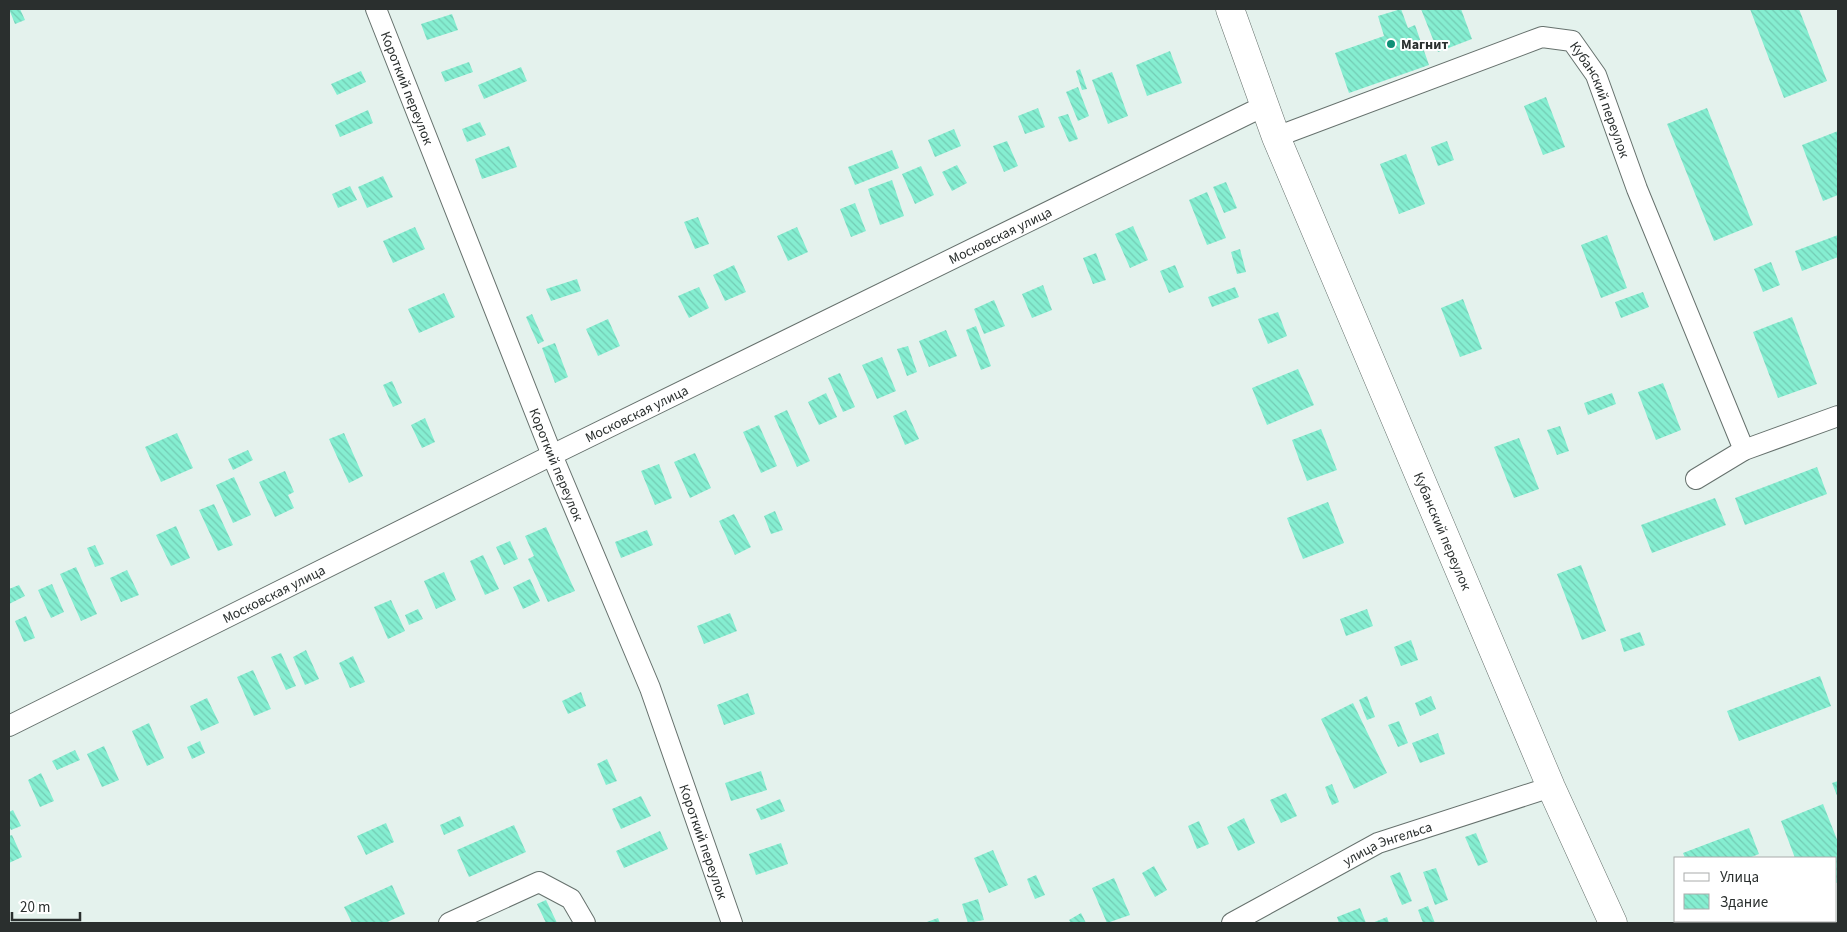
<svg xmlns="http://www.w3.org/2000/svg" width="1847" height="932" viewBox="0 0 1847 932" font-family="'Source Sans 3',sans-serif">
  <defs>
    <pattern id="building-back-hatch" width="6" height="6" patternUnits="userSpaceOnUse" patternTransform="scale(1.25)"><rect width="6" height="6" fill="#85eed1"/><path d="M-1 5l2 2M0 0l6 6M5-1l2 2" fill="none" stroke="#73ccb4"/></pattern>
  </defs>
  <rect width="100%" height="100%" fill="#e4f2ed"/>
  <!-- building -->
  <path fill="url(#building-back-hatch)" d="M9,9H20L25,20L15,24Z
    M1401,9L1408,28L1415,25L1429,65L1349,93L1335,53L1384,36L1378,16Z
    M1421,9H1461L1472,39L1438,52Z
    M1750,9H1799L1827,81L1784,98Z
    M452,14L458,30L427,40L421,24Z
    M1170,51L1182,83L1147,96L1136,65Z
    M469,62L473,72L445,82L441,72Z
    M521,67L527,81L484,99L478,85Z
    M1080,69L1087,89L1082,90L1076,71Z
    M361,71L366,82L337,95L331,84Z
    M1112,72L1128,116L1108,124L1092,80Z
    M1078,87L1089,116L1078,121L1066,92Z
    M1546,97L1565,147L1543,155L1524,106Z
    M1038,108L1045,127L1025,134L1018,116Z
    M1707,108L1753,225L1714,241L1667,124Z
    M368,110L373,123L340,137L335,125Z
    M1068,114L1078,139L1069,142L1058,117Z
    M480,122L486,135L467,142L462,129Z
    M954,129L961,146L935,157L928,140Z
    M1838,131V195L1823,201L1802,145Z
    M1007,141L1018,166L1004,172L993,146Z
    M1447,141L1454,160L1438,166L1431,147Z
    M509,146L517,167L482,179L475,159Z
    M892,150L899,168L855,185L848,167Z
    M1406,154L1425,204L1399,214L1380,164Z
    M957,165L967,183L952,191L942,172Z
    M921,166L934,195L915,204L902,174Z
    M383,176L393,197L367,208L358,187Z
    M892,180L904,216L880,225L868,189Z
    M1226,182L1237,208L1224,213L1213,187Z
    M350,186L357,200L338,208L332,194Z
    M1207,192L1226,238L1207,245L1189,200Z
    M855,203L866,231L851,237L840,209Z
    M698,217L709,244L695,249L684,222Z
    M1133,226L1148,260L1130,268L1115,234Z
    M415,227L425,249L393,263L383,241Z
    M797,227L808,252L788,261L777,236Z
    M1607,235L1627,288L1601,298L1581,245Z
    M1838,235V257L1802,271L1795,251Z
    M1240,249L1246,272L1237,274L1231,252Z
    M1096,253L1106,280L1093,284L1083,258Z
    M1771,262L1780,285L1763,292L1754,269Z
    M734,265L746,292L725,301L713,275Z
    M1175,265L1184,287L1169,293L1160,271Z
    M577,279L581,291L551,301L546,289Z
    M1043,285L1052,310L1032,318L1022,294Z
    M699,287L709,308L689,318L678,296Z
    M1235,287L1239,297L1212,307L1208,297Z
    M1643,292L1649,307L1621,318L1615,302Z
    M444,293L455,317L419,333L408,309Z
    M1463,299L1482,349L1460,357L1441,308Z
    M994,300L1005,326L984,334L974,309Z
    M1278,312L1287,336L1268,344L1258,319Z
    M532,314L544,341L538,344L526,317Z
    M1792,317L1817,384L1778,398L1753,332Z
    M608,319L620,346L598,356L586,329Z
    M976,326L991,366L981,370L966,330Z
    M946,330L957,356L929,367L919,341Z
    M555,343L568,377L555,383L542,348Z
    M908,346L917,372L907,376L897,349Z
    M882,357L896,391L877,399L862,365Z
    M1298,369L1314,405L1267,425L1252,388Z
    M840,373L855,407L843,412L828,378Z
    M392,381L402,403L393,407L383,385Z
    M1663,383L1681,430L1656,440L1638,392Z
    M826,393L837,417L819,425L808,402Z
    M1612,393L1616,404L1588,415L1584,403Z
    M787,410L810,461L797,467L774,416Z
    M906,410L919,439L905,445L893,416Z
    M425,418L435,442L422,448L411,425Z
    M759,425L777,466L761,473L743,432Z
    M1560,426L1569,451L1557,455L1547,430Z
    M1321,429L1337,470L1307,481L1292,440Z
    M177,433L193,468L161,482L145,447Z
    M344,433L363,476L349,483L329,439Z
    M1519,438L1539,489L1514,498L1494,447Z
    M248,450L253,460L233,470L228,459Z
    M695,453L711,488L690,498L674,462Z
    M659,464L672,498L655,505L641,471Z
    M1817,467L1827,494L1745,525L1735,498Z
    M285,471L294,492L288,495L294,508L275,517L259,482Z
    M234,477L251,515L233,523L216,485Z
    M1715,498L1726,525L1652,553L1641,525Z
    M1328,502L1344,543L1303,559L1287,518Z
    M214,504L233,545L218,551L199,510Z
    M775,511L783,530L771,534L764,516Z
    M734,514L751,547L735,555L719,521Z
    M176,526L190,558L171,566L156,535Z
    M546,527L575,591L548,602L528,559L534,556L525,536Z
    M647,530L653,545L621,558L615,542Z
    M510,541L518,559L504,565L496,547Z
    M95,545L104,564L95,567L87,548Z
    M483,555L499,589L485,595L470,561Z
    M1581,565L1606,631L1582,640L1557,574Z
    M76,567L97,614L81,621L60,574Z
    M127,570L139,595L121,602L110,578Z
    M444,572L456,600L436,609L424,581Z
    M530,579L540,601L523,609L513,587Z
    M52,584L64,612L51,618L38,590Z
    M19,585L25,596L9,604V589Z
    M391,600L405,631L388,639L374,607Z
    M418,609L423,619L409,625L405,615Z
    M1367,609L1373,626L1346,636L1340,619Z
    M730,613L737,631L704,644L697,626Z
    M26,616L35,638L24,642L15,621Z
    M1640,632L1645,645L1624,652L1620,639Z
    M1411,640L1418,660L1401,666L1394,647Z
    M306,650L319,679L305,685L293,657Z
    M281,653L296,686L286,690L271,657Z
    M353,656L365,682L350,688L339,663Z
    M253,670L271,709L254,716L237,677Z
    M1820,676L1831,706L1739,741L1727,711Z
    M581,692L586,706L568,714L562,701Z
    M748,693L755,714L724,725L717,705Z
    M1367,696L1375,717L1367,720L1359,700Z
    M1431,696L1436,709L1420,716L1415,703Z
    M207,698L219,723L201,731L190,706Z
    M1353,703L1387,773L1354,789L1321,719Z
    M1399,721L1408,743L1398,747L1388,725Z
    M149,723L164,758L147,766L132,731Z
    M1438,733L1445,754L1420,763L1412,743Z
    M200,741L205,753L192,759L187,747Z
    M104,746L119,780L102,787L87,754Z
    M75,750L80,760L57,770L52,761Z
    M607,759L617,781L606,785L597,764Z
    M761,771L767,790L731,801L725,783Z
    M41,773L54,801L40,807L28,780Z
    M1838,781V798L1832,783Z
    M1332,784L1339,802L1332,805L1325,787Z
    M1286,793L1297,816L1281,823L1270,800Z
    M641,796L651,816L621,829L612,809Z
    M780,799L785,811L761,820L756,809Z
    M1823,804L1838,842V882L1836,883V858H1795L1781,821Z
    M13,810L21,826L11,830L9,826V812Z
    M460,816L464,826L444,835L440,825Z
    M1244,818L1255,843L1238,851L1227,827Z
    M1199,821L1209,844L1197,849L1188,826Z
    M386,823L394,842L366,855L357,836Z
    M514,825L526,852L469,877L457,850Z
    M1749,828L1759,854L1749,858H1685L1683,853Z
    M660,831L668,849L624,868L616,851Z
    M1476,833L1488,862L1478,866L1465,837Z
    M12,835L22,857L9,863V836Z
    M781,843L788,864L756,875L749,854Z
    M993,850L1008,885L989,893L974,858Z
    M1154,866L1167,890L1155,897L1142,873Z
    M1436,868L1448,900L1435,905L1423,872Z
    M1400,872L1412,901L1402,905L1390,876Z
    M1036,875L1045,895L1035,899L1027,879Z
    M1114,878L1130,915L1107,923L1092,888Z
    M392,885L405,914L385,923H352L344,907Z
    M978,899L984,920L968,923L962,904Z
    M546,900L557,923H546L537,904Z
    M1428,906L1435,923H1423L1418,910Z
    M1360,908L1366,923H1339L1337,917Z
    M1081,913L1086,923H1071L1069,920Z
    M1387,917L1389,923H1372Z
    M938,918L940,923H924Z
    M1709,921H1760L1761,923H1710Z"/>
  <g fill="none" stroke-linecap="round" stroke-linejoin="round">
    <defs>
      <g id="street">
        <path id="s1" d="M376,9L552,455L650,688L732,923"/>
        <path id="s2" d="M1276,137L1542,37L1572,41L1596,75L1637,189L1744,450"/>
        <path d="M1696,479L1744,450L1838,416"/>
        <path id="s3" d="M9,726L552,455L1266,105"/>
        <path d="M449,923L539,882L571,899L585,923"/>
        <path id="s4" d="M1232,923L1378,843L1551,787"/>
      </g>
      <g id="secondary">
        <path id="s5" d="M1230,9L1276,137L1551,787L1613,923"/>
      </g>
    </defs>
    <!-- street casing -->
    <use href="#street" stroke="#66716d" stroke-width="22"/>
    <!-- secondary casing -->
    <use href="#secondary" stroke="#66716d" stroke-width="29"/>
    <!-- street -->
    <use href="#street" stroke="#fff" stroke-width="20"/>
    <!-- secondary -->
    <use href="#secondary" stroke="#fff" stroke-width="28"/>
  </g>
  <!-- markers -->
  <circle fill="#0f8f76" stroke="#fff" stroke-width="2" cx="1391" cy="44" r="5"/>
  <g text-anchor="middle" stroke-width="4" stroke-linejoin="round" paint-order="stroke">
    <!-- poi labels -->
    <g font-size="14" font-weight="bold" fill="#2a2f2e" stroke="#fff" text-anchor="start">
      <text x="1401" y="49">Магнит</text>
    </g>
    <!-- street labels -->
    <g font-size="14" fill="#2a2f2e" stroke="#fff">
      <text dy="5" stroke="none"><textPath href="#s1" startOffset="85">Короткий переулок</textPath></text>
      <text dy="5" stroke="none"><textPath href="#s2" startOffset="380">Кубанский переулок</textPath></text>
      <text dy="5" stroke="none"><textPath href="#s3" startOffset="1106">Московская улица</textPath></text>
      <text dy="5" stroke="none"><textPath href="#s3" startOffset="701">Московская улица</textPath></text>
      <text dy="5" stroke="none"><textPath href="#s1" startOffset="490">Короткий переулок</textPath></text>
      <text dy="5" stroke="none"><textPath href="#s5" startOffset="564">Кубанский переулок</textPath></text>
      <text dy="5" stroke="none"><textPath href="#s3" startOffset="296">Московская улица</textPath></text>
      <text dy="5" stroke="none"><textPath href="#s1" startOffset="895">Короткий переулок</textPath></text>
      <text dy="5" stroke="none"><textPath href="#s4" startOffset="175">улица Энгельса</textPath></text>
    </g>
  </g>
  <!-- border -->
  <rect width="1847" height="932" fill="none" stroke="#2a2f2e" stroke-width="20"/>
  <!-- legend -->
  <rect x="1674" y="857" width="162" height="65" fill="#ffffff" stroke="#aaacab"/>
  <rect x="1684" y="873" width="25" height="8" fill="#ffffff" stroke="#aaacab"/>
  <text x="1720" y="882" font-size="15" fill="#2a2f2e">Улица</text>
  <rect x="1684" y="894" width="25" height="15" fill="url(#building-back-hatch)" stroke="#aaacab"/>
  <text x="1720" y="907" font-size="15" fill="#2a2f2e">Здание</text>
  <!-- scale -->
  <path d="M12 912v8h68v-8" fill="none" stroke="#2a2f2e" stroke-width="2.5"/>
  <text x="20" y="912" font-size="15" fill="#2a2f2e" stroke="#ffffff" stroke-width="4" paint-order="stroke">20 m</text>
</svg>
